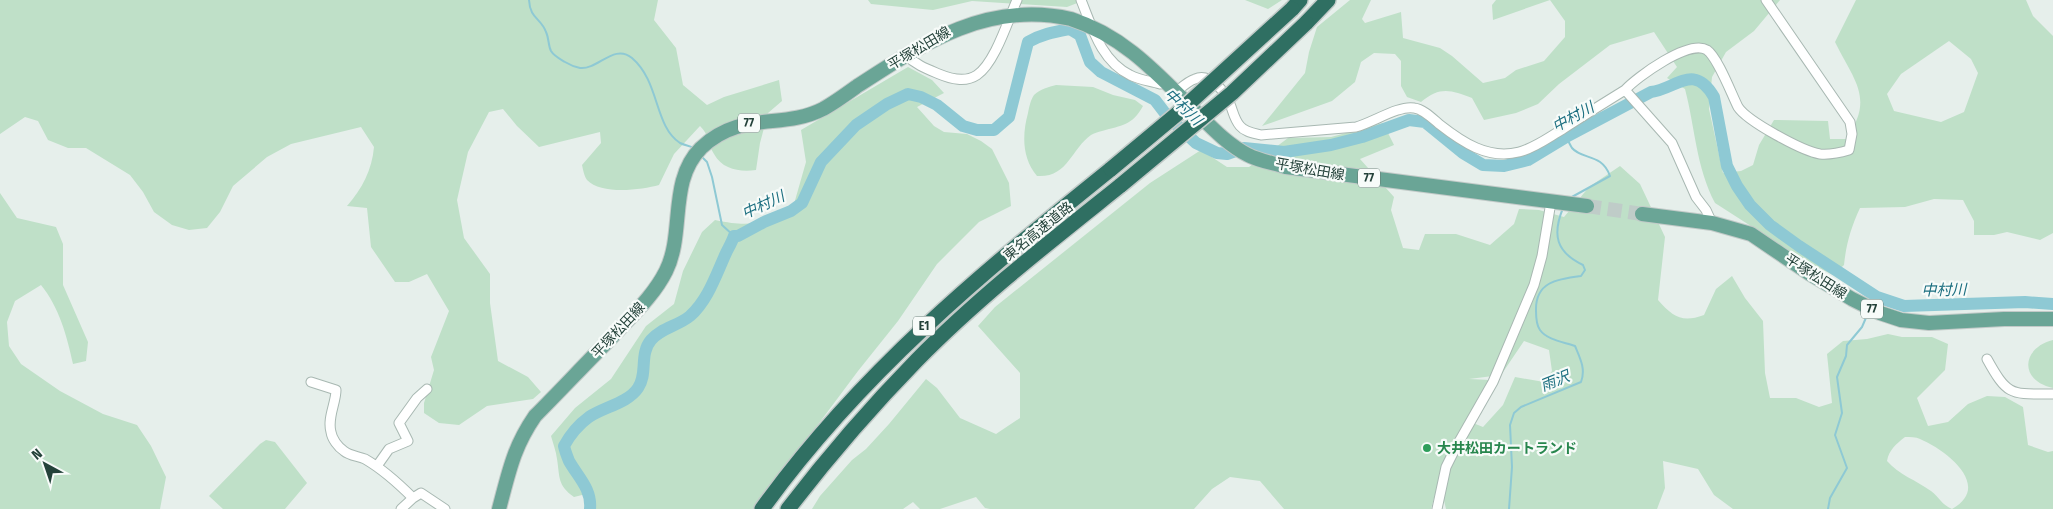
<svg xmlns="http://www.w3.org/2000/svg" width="2053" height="509" viewBox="0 0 2053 509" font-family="'Fira Sans Condensed','Noto Sans JP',sans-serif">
  <rect width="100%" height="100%" fill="#e6efeb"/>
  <!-- green -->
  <path fill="#bfe0c8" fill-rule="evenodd" d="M0,0H658L654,20L676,48L683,85L707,105L724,97L779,80L782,101L768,113L760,143L756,170C740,172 723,170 714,154C708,145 709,134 700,126L674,154L659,185C641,190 601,195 587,180C584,176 583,169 582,165L601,143L600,132L539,147L517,126L503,109L489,112L468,152L457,200L464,238L490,274V303L498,361L528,377L541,392L533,399L487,406L459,425L439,423L424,413V403L434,370L431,357L449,311L427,274L409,282H395L371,247L367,208L347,206C362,189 372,170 374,147L361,127L291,144L267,157L233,186L220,212L207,228L189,230L172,225L154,212L143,192L130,175L86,148H68L48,140L38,121L25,117L0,134Z
    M868,0H1085L1067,7L972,1L933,10L871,4Z
    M1245,0H1282L1268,9Z
    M1350,0H1371L1362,19L1365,23L1401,12L1403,38L1440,48L1452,56L1483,83L1505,78L1516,70L1544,61L1565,37V21L1550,0L1493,20L1492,5L1496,0H1780L1754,31L1726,52L1712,77L1709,109L1723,173L1741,171L1753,165L1759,145L1774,120L1828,121L1830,139H1846C1875,98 1854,81 1835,42L1856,0H2026L2033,16L2053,36V233L2040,240L2007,232L1994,235H1974V221L1963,200L1934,199L1905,207L1860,208C1851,227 1846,245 1844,265L1833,275L1807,262L1715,203C1696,167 1695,127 1685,89L1667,78L1677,67L1654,32L1610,45L1559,84L1538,104L1516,113L1484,120L1472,98C1451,90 1440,86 1421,102L1407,97L1401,86V61L1395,54L1374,53L1361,62L1355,82L1332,101L1262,126L1305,73L1309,52L1317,27ZM1949,41L1971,59L1978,73L1964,112L1941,122L1894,111L1887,94L1901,74Z
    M908,67L932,80L944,93L917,107L934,126L944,132L967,134L981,141L992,149L1009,183L1011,206L979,222L937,264L898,321L858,371L755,509H591L592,507L586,494L574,497C557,485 560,477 557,459C556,451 553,443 551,436L575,408L611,379L646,326L674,304L683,271L702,232L715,220C754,228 761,224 794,204L806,162L801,130Z
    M1056,85L1093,87L1113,95L1135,100L1143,106C1132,126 1122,125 1102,131C1098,132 1094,133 1091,135C1071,149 1068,178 1037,176C1022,158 1022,135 1028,113C1029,107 1031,99 1034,95C1040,89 1049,87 1056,85Z
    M1383,123L1394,145L1360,159L1394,197L1391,210L1403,248L1419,250L1425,234H1456L1490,245L1514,224L1519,209L1539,210L1564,217L1589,187L1620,166L1640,184L1665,237L1658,300C1673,317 1682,323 1704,315L1716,289L1732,276L1745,298L1763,321L1765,373L1770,398H1796L1819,407L1832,403L1827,354L1843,341L1867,339L1888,334L1902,337H1932L1948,344L1945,370L1917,398L1928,426L1948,422L1968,404L1987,396L2005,397L2023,407L2028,445L2048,452L2053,451V509H1733L1714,495L1698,469L1663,461L1665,488L1657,509H1446L1439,479L1431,509H1284L1260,481L1230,477L1212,489L1194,509H990L985,508L976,497L940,509H920L913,502L903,509H812L820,496L852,460L866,449L889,424L926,379L937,388L960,418L996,434L1020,418V373L978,326L995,307L1150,183L1201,150L1227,167H1249L1288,138L1331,137ZM1524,341L1549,350L1552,371L1544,382L1515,377L1503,405L1483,427L1468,421L1490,380L1469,379L1501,375ZM1905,437C1910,437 1916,437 1920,439C1946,450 1993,486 1952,509C1942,505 1939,497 1931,491C1916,480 1899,475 1887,461C1889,450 1896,444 1905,437Z
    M0,193L17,218L56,227L63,244V285L88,342L86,361L73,364C67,336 59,307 41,285L15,301L7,322L9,346L21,364L60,391L103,414L137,425L151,446L166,477L160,509H0Z
    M2053,340V388C2019,381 2021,348 2053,340Z
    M266,440L275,442L307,483L285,509H223L209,496L260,444Z"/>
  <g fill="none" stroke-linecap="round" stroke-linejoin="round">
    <!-- stream -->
    <path stroke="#8ec9d4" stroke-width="2" d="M529,0C530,19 541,18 546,32C549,38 548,45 551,51C554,56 560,59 565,62C570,65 575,67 580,68C598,70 614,43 632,58C660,82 654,126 680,143C684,145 690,146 694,148
      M1566,137C1568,140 1570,145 1572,148C1582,160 1602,153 1610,176L1570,198
      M701,156L707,162L712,177L722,225L734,236
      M1873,304L1877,297
      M1509,509L1512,467L1510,425L1514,413L1521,407L1581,382C1586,369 1580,358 1575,346C1564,342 1547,340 1540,330C1537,326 1536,316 1536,311C1535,282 1557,279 1581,276L1585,270L1583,265C1556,252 1552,235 1563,208
      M1828,509L1830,498L1847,468L1835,435L1842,413L1837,377L1846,356L1847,345L1862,327L1868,313"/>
    <!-- river -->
    <path stroke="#8ec9d4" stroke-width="12" d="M590,509C592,489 578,477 569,461C567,456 565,451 564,446C570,435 578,425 589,417C604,407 628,403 638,388C648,374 639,354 651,340C661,328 678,326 690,316C708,300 716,275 726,253C729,247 732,242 734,236H738L764,222L791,211L802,203L821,162L856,125L887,104L908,94L921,97L937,105L963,126L977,130H994L1009,117L1028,42C1042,34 1054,32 1070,29L1080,35L1090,62L1101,72L1155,100L1168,117L1196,143L1217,153L1227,154L1244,148L1284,152L1331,145L1362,137L1409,120L1425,122L1463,153L1483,165L1504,166L1528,160L1566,137L1651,92C1676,89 1694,62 1714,97L1727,166L1737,186L1750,205L1770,225L1799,246L1877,297L1904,306L2025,302L2053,304"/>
    <!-- primary-tunnel -->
    <path stroke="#bfccc8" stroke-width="14" stroke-dasharray="14 7" stroke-linecap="butt" d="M1587,206L1642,214"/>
    <defs>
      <path id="minor" d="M1081,0C1092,27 1101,61 1130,75C1139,80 1150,81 1160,84L1164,80
        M906,55C916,65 927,69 939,74C951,79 965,83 977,75C995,63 1008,20 1017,0
        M1625,90L1672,143L1696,197L1706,210L1712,223
        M1176,92C1181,88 1188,81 1195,79C1210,72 1225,92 1230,104C1233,111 1234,119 1240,126C1245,132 1253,133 1261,135L1356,127C1372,123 1399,105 1414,108C1423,109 1432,118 1439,124C1462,142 1488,160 1519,152C1535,148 1549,137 1563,129C1583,116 1604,103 1625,90C1637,77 1689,39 1707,50C1718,58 1731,93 1738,107C1747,121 1802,151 1820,154C1831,155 1839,153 1849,150L1852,134L1850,122L1766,0
        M1987,359C2008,397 2011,394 2053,394
        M311,382L336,390C336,403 327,418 331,432C332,439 338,447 344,451C350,456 358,456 365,459C384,470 398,483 413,498L421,493L445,509
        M377,466L389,449L408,441L399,423L417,398L427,389
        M401,509L413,498
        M1437,509L1446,467L1456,447L1493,382L1534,285L1542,256L1551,202"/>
      <path id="primary" d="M1642,214L1712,223L1751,234L1810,274L1852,299L1880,313L1901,320L1929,323L2004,319H2053
        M499,509C509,472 513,448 535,416C561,390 586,363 612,337C631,316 653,297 666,271C685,233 668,181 701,148C741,110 782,130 823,109C834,103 845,95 856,87C922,44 987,0 1071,19C1127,37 1161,78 1201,117C1215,131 1230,146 1248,155C1259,161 1274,163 1286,167L1587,206"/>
      <path id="motorway" d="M1292,9L1300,0
        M1306,23L1328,0
        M762,509C860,373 982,273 1111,169
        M788,509C828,457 871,407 917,360C980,296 1051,241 1121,185"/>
    </defs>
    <!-- minor casing -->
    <use href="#minor" stroke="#a8b8b2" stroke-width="11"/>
    <!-- primary casing -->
    <use href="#primary" stroke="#c2cac8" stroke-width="16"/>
    <!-- motorway casing -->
    <use href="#motorway" stroke="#c2cac8" stroke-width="18"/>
    <!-- minor -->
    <use href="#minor" stroke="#fff" stroke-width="9"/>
    <!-- primary -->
    <use href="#primary" stroke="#6aa596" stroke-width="14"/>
    <!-- motorway -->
    <use href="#motorway" stroke="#2f6f62" stroke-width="15"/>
    <defs>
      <path id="motorway-bridge" d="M1111,169L1177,114L1292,9
        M1121,185L1232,93L1306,23"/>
    </defs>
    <!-- motorway-bridge casing -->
    <use href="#motorway-bridge" stroke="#c2cac8" stroke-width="18" stroke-linecap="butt"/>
    <!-- motorway-bridge -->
    <use href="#motorway-bridge" stroke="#2f6f62" stroke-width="15"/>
  </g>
  <!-- markers -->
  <circle fill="#2e9e5b" stroke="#f7fbf9" stroke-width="2" cx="1427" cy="448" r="5"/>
  <g text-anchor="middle" stroke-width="4.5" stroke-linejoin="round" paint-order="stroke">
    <!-- shield labels -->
    <g fill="#f7fbf9" stroke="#637a73" stroke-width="1">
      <rect x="738" y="113.5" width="22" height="19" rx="4"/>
      <rect x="1358" y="168.5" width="22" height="19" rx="4"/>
      <rect x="1861" y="299.5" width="22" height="19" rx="4"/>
      <rect x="913" y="316.5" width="22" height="19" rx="4"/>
    </g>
    <g font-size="12" font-weight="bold" fill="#24423a">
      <text x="749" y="127">77</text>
      <text x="1369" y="182">77</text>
      <text x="1872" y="313">77</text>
      <text x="924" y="330">E1</text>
    </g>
    <!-- street labels -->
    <g font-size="14" fill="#24423a" stroke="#f7fbf9">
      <text transform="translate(919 48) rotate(-31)" y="5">平塚松田線</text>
      <text transform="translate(1310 169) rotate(10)" y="5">平塚松田線</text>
      <text transform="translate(1038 231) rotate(-39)" y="5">東名高速道路</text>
      <text transform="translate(1816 276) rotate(33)" y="5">平塚松田線</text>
      <text transform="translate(618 330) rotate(-47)" y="5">平塚松田線</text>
    </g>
    <!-- leisure labels -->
    <g font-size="14" font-weight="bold" fill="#27864d" stroke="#f7fbf9" text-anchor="start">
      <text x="1437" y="453">大井松田カートランド</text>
    </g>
    <!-- water labels -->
    <g font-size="15" font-style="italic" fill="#1c6f80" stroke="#f7fbf9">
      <text transform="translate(1183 107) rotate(44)" y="5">中村川</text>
      <text transform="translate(1573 117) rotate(-29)" y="5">中村川</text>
      <text transform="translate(763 205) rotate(-25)" y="5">中村川</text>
      <text transform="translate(1944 290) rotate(-1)" y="5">中村川</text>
      <text transform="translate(1555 381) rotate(-22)" y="5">雨沢</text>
    </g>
  </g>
  <!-- north arrow -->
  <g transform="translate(45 464) rotate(320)" stroke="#f7fbf9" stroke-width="4" paint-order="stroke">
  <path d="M0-4L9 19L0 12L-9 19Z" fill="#24423a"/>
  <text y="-8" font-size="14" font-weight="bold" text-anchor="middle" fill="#24423a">N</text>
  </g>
</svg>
